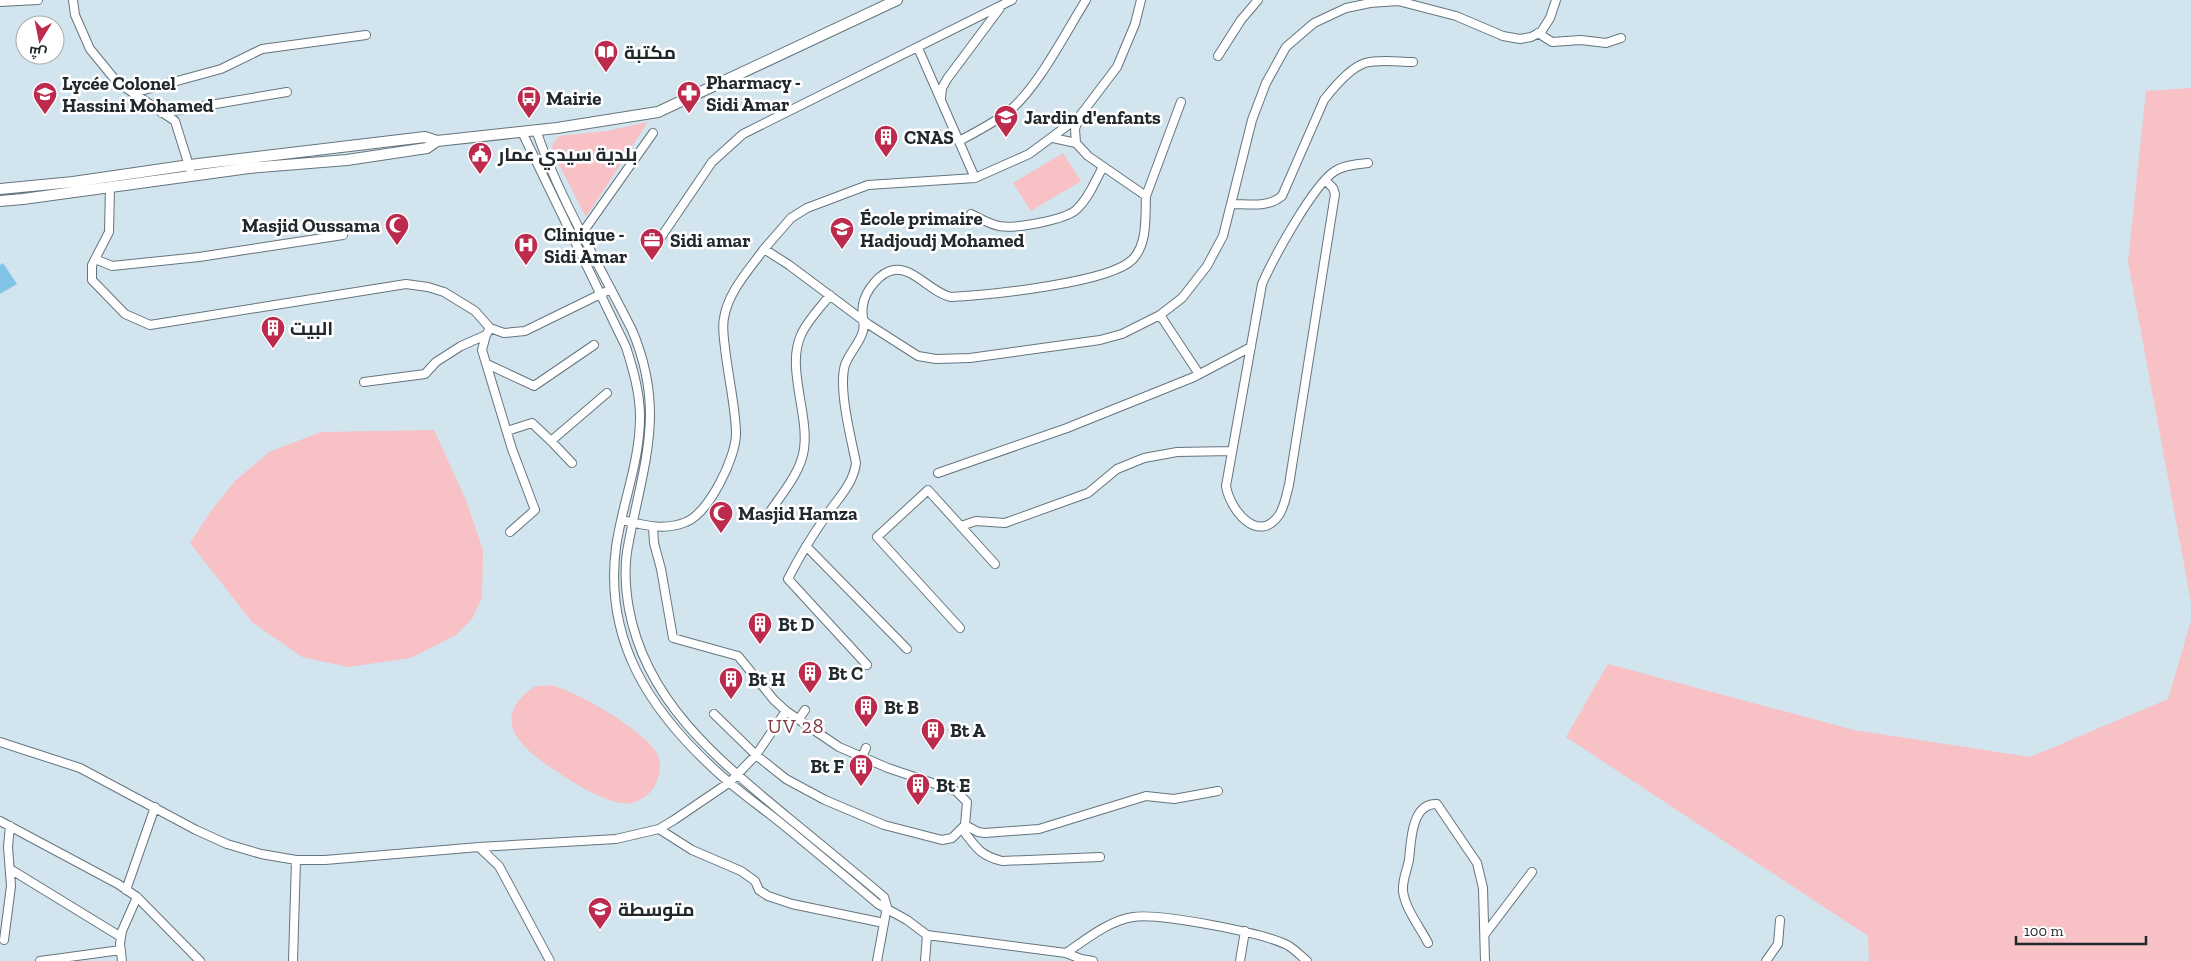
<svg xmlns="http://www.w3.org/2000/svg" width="2191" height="961" viewBox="0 0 2191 961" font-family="'Zilla Slab',Cairo,serif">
  <rect width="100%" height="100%" fill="#d2e4ee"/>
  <!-- green -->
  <path fill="#f7c1c6" d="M2191,88V602L2128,262L2146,91Z
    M648,122L586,217L554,155L552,145L559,136L606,131Z
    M1063,153L1081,181L1031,211L1013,183Z
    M434,430L466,500L483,550L482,597L472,619L456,635L411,658L348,667L302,657L252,622L190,543L211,511L235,481L269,452L321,432Z
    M2191,621V961H1869L1868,936L1566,737L1608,664L1854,730L2030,757L2168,699Z
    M535,686C541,686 548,685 554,686C579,693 646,731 657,754C662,763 660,774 656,783C652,792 645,798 635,802C616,810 575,784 559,773C525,751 485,721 535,686Z"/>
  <!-- water -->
  <path fill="#81c2e7" d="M3,263L17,284L0,294V265Z"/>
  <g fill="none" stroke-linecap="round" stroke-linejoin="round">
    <defs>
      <path id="minor" d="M73,0L75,15L90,49L117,82L175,121L190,169
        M0,2L38,0
        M1538,33L1552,42L1581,40L1606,43L1621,38
        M918,48L975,178
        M1218,56L1241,20L1258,0
        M133,93L221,69L262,49L366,35
        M941,98L942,88L947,79L1000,8
        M162,113L287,92
        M536,130C559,198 600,266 632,330C666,410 644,462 629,541C624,563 625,587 629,609C646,701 716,758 785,815C818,842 851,869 884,897L887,907L877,961
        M522,132L626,347C633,369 640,393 640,417C640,462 622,504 616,547C604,640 649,709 714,769C735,789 760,806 782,824C814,850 846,877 878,904L907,920L927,935L925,961
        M1053,138L1076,143L1075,129L1079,117L1117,67L1135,24L1141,0
        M959,141C976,132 994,123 1009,111C1037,89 1066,32 1086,0
        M1325,180L1333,188L1335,194L1289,485C1286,495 1285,506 1279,515C1258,545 1230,510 1226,486L1262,284C1273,259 1313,185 1335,171C1344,165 1358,164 1368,163
        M110,187L109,232L92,265V280L125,314L150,325L406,284L428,287L444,292L475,311L490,328L504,333L525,331L611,289
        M1146,196L1181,102
        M1232,204C1249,204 1268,208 1282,196L1324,100C1334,87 1350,68 1365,63C1380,59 1398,62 1413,62
        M971,214C981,219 989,224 999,226C1015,229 1066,220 1077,209C1089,198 1095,181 1103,167
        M583,232L653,133
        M655,246L712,162L743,134L1012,0
        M764,249L791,218L807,208L868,185L975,178L1029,154L1079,117
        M95,259L112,266L199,257L343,235
        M1160,315L1199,374
        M490,328L486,335L482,350L512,449L535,510L510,532
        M487,364L534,386L594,345
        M364,382L425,374L436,362L461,346L486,335
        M507,431L532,423L551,441L607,393
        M551,441L572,463
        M938,473L1067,428L1194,377L1251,347
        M767,516C780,496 801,473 804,449C809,414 786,367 801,335C807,321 821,307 830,295
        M622,520C643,525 665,531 686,522C709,513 737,456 736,432C735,404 728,376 725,348C724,339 722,327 724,318C728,292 749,270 764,249L789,265L868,324L918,356L936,359L970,358L1100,340L1122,334L1160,315L1182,298L1207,266L1223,236L1252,120L1266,83L1286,47L1314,23L1346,8L1370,3L1398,1L1456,16L1503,36L1520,39L1531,37L1541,32L1550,18L1556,0
        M961,526L976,521L1005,523L1088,493L1117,469L1144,458L1177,452L1232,451
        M653,527L654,543L661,569L673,638L738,656L774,700L786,711
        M806,546L907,649
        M960,628L877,537L928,490L995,564
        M867,665L788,579C799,557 812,536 826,516C838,498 853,485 856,463C851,438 838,388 845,365C849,353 860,343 863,331C865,323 861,313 863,305C865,291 880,272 894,270C914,267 931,293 951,297C988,295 1111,283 1133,259C1148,243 1145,216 1146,196L1088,156L1076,143
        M799,719L805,710
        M0,742L80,768L196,830L227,844L261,854L296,860H325L479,847L616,839L659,829L674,820L730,782L756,755L786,779L825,800L884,825L942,840L952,838L965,825L967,802L956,791L888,768L839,747L786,711L756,755L714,714
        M862,757L866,748
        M0,821L118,884L137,897L200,961
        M965,825L978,832L985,833L1039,829L1146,796L1174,799L1218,791
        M659,829L692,850L741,871L755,881L759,890L768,896L792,904L884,923
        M962,829C976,847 979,855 1002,861L1100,857
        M479,847L499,866L550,961
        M10,869L121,937
        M126,890L155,807
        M1485,934L1532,872
        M927,935L1066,953L1081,959L1093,961
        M4,940L11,886L8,847L10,826
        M1428,943C1420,927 1405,909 1403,891C1402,881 1407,870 1409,860C1411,842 1411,803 1437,804L1477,863L1483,888L1485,961
        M1066,953C1085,940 1110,920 1133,917C1160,913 1266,933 1289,946C1295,950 1301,956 1307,961
        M40,961L121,950
        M122,961L120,944L122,931L137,897
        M293,961L296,860
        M1240,961L1245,931
        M1766,961L1778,944L1780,920"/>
      <path id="tertiary" d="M0,189L73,182L190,165L425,137L437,141
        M0,201L23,199L249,168L347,160L427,148L437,141L557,128L658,112L897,0"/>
    </defs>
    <!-- minor casing -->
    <use href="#minor" stroke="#65757e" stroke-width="10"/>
    <!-- tertiary casing -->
    <use href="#tertiary" stroke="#65757e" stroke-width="12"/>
    <!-- minor -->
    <use href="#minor" stroke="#fff" stroke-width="8"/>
    <!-- tertiary -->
    <use href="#tertiary" stroke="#fff" stroke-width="10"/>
  </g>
  <!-- icons -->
  <defs>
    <symbol id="library-pin" viewBox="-11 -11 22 30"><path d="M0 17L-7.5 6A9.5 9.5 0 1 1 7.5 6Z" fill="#bc2b4e" stroke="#fff"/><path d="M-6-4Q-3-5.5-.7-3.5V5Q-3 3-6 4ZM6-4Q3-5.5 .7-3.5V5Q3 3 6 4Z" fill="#fff"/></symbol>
    <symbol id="pharmacy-pin" viewBox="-11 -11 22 30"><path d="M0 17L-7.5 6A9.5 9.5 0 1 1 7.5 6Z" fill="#bc2b4e" stroke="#fff"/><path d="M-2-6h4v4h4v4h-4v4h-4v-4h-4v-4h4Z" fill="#fff"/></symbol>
    <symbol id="school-pin" viewBox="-11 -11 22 30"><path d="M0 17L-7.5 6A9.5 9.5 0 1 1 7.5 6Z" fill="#bc2b4e" stroke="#fff"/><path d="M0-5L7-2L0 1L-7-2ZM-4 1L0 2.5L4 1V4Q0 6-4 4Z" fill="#fff"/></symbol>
    <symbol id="bus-pin" viewBox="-11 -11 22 30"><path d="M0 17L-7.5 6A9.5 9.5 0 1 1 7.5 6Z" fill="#bc2b4e" stroke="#fff"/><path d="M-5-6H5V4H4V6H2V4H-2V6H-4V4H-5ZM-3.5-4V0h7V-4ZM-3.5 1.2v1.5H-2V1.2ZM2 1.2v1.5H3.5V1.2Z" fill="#fff"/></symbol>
    <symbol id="building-pin" viewBox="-11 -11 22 30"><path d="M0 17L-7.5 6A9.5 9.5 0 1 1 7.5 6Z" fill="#bc2b4e" stroke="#fff"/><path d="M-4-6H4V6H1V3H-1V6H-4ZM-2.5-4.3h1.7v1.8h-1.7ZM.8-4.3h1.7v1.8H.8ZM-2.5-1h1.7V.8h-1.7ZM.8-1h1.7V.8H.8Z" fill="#fff"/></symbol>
    <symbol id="civic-pin" viewBox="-11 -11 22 30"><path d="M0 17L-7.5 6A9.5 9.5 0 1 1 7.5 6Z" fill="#bc2b4e" stroke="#fff"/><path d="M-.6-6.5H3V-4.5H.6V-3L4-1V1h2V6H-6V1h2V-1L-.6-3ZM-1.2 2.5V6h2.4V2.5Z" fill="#fff"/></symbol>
    <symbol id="mosque-pin" viewBox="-11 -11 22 30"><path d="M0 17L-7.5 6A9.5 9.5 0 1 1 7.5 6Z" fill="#bc2b4e" stroke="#fff"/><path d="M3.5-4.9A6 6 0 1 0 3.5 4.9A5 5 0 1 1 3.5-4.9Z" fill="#fff"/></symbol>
    <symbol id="office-pin" viewBox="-11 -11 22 30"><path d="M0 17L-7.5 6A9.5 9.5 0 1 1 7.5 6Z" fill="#bc2b4e" stroke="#fff"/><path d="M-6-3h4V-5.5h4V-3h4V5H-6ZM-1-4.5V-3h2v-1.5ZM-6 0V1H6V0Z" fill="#fff"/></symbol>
    <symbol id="hospital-pin" viewBox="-11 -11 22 30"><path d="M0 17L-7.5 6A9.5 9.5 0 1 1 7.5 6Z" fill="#bc2b4e" stroke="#fff"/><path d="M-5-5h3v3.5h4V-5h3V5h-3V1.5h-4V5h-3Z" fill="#fff"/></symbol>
  </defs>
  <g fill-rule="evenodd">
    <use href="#library-pin" x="592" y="38" width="28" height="38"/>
    <use href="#pharmacy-pin" x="675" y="79" width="28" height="38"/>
    <use href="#school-pin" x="31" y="80" width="28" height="38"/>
    <use href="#bus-pin" x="515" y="84" width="28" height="38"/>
    <use href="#school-pin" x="992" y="103" width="28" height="38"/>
    <use href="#building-pin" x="872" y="123" width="28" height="38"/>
    <use href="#civic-pin" x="466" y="140" width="28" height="38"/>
    <use href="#mosque-pin" x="383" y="211" width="28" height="38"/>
    <use href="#school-pin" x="828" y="215" width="28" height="38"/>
    <use href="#office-pin" x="638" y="226" width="28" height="38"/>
    <use href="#hospital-pin" x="512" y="231" width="28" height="38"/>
    <use href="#building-pin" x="259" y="314" width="28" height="38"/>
    <use href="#mosque-pin" x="707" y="499" width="28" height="38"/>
    <use href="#building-pin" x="746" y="610" width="28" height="38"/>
    <use href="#building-pin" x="796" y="659" width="28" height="38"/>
    <use href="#building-pin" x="717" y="665" width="28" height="38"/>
    <use href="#building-pin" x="852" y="693" width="28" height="38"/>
    <use href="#building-pin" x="919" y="716" width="28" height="38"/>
    <use href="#building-pin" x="847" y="752" width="28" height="38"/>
    <use href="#building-pin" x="904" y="771" width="28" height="38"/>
    <use href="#school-pin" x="586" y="895" width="28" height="38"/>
  </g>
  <g text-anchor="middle" stroke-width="5" stroke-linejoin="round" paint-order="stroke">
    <!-- poi labels -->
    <g font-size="19" font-weight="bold" fill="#22292d" stroke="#fff" text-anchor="start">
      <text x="624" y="59">مكتبة</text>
      <text x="706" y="89">Pharmacy -<tspan x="706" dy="22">Sidi Amar</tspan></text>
      <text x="62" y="90">Lycée Colonel<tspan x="62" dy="22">Hassini Mohamed</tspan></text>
      <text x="546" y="105">Mairie</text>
      <text x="1024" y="124">Jardin d'enfants</text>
      <text x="904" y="144">CNAS</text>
      <text x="498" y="161">بلدية سيدي عمار</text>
      <text x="860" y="225">École primaire<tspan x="860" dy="22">Hadjoudj Mohamed</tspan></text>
      <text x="380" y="232" text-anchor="end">Masjid Oussama</text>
      <text x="544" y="241">Clinique -<tspan x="544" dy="22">Sidi Amar</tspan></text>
      <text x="670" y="247">Sidi amar</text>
      <text x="290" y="335">البيت</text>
      <text x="738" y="520">Masjid Hamza</text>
      <text x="778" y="631">Bt D</text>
      <text x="828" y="680">Bt C</text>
      <text x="748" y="686">Bt H</text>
      <text x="884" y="714">Bt B</text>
      <text x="950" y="737">Bt A</text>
      <text x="844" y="773" text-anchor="end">Bt F</text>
      <text x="936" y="792">Bt E</text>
      <text x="618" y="916">متوسطة</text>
    </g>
    <!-- neighbourhood labels -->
    <g font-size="20" letter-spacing="1" fill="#823944" stroke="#fff">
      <text x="796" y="733">UV 28</text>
    </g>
  </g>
  <!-- north arrow -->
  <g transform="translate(40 40) rotate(190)"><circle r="24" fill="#ffffff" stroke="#a7a9ab"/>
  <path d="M0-4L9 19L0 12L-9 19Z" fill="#bc2b4e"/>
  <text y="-8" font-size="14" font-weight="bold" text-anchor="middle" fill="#22292d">ش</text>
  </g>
  <!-- scale -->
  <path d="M2016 936v8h130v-8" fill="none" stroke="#22292d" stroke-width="2.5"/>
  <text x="2024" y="936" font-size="15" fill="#22292d" stroke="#ffffff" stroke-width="4" paint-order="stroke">100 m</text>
</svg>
